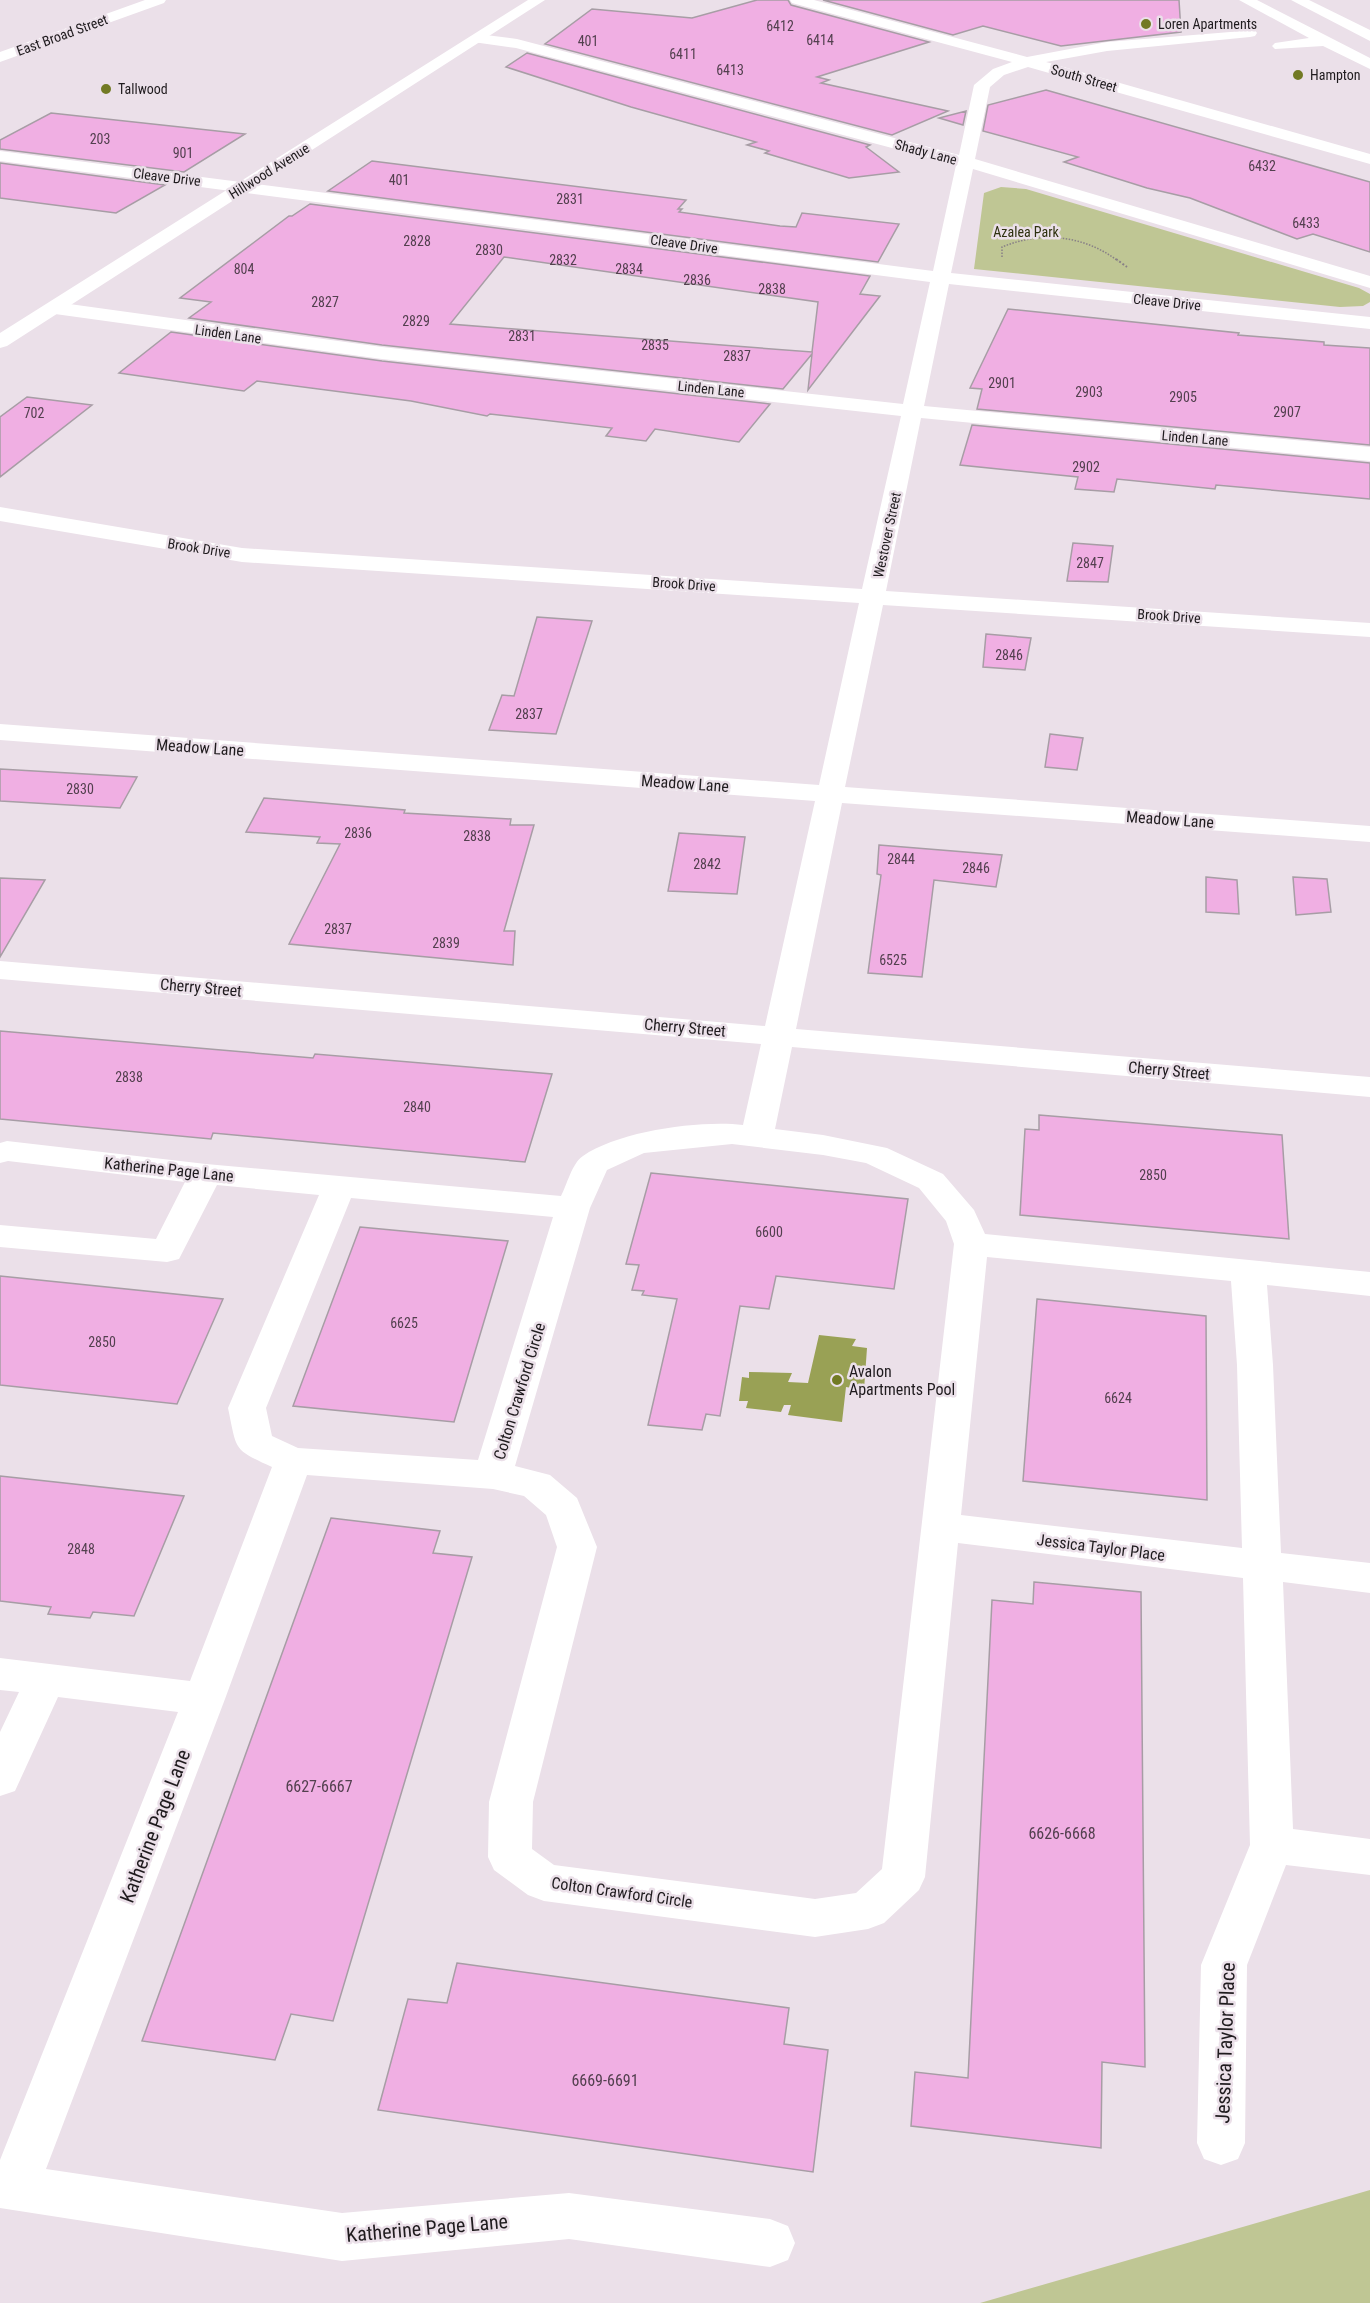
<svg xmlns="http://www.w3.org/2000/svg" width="1370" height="2303" viewBox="0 0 1370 2303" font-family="'Roboto Condensed',sans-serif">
  <rect width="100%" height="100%" fill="#ebe0e9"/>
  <!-- green -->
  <path fill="#bfc694" d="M1001,187L1026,189L1359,288L1370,294V302L1363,306L1340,307L974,269L984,193Z
    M1370,2190V2303H980Z"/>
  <!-- water -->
  <path fill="#99a155" d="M819,1335L856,1339L852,1346L867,1348L864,1390L846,1387L842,1422L788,1415L791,1405H784L781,1412L746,1408L748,1401H739L742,1377L749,1378V1372L792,1373L788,1382L808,1383Z"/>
  <!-- building -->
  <path fill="#f0afe3" stroke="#a79da5" stroke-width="1.5" fill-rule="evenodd" d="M757,0H788L791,5L929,42L817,77L829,80L821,83L948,111L892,135L545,44L592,9L692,18Z
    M823,0H1179L1181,32L1061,46L983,26L953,35Z
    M527,53L870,145L866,147L899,172L849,178L765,153L769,151L747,145L756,142L631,107L506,67Z
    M1046,90L1370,182V252L1313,234L1297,239L1190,198L1147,188L1064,162L1078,157L983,131L988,105Z
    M966,111L963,125L939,118Z
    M51,113L245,134L184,172L0,149V140Z
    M372,161L686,200L678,209H682L679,212L780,226L796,227L802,213L899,224L878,262L328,191Z
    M0,163L165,185L116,213L0,198Z
    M310,204L870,276L860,294L880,296L808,390L812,354L783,389L382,345L189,318L211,302L180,298L289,216H292ZM504,257L818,302L812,352L450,324Z
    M1008,309L1239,333L1238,335L1324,342V345L1370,348V445L977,409L982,389L970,388Z
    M171,332L382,361L770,404L739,442L655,429L646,441L606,436L612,428L490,414L487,416L411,401L257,381L244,391L119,373Z
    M27,397L92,405L0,477V417Z
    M972,425L1370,463V499L1216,485L1215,489L1117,479L1114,492L1075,489L1078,477L960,465Z
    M1073,543L1113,546L1108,582L1067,581Z
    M537,617L592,621L556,734L489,730L502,695L514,696Z
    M986,634L1031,638L1025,670L983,667Z
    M1050,734L1083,738L1077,770L1045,767Z
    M0,769L137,777L120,808L0,801Z
    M264,798L405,810L404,813L511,819L510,825H534L504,931H515L513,965L289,944L340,844L317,843L320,837L246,832Z
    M679,833L745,837L737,894L668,891Z
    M879,845L1002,855L996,887L934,880L922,977L868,973L881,875L877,874Z
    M1206,877L1237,880L1239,914L1206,912Z
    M1293,877L1327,879L1331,912L1296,915Z
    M0,878L45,880L0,957Z
    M0,1031L313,1058L315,1054L552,1074L525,1162L213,1133L211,1139L0,1119Z
    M1039,1115L1282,1135L1289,1239L1020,1215L1025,1129L1039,1130Z
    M651,1173L908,1199L894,1289L776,1276L769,1309L740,1306L720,1416L706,1414L702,1430L648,1425L677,1299L642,1295L644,1291L632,1290L639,1265L626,1264Z
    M360,1227L508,1241L454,1422L293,1406Z
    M0,1276L223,1299L177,1404L0,1385Z
    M1037,1299L1206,1316L1207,1500L1023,1481Z
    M0,1476L184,1496L134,1616L93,1612L90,1618L48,1614L51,1607L0,1601Z
    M331,1518L440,1531L433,1553L472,1557L333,2021L291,2014L275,2060L142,2041Z
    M1034,1582L1141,1592L1145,2067L1102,2062L1101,2148L911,2126L915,2072L968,2078L992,1600L1033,1604Z
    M457,1963L789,2008L784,2044L828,2050L813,2172L378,2110L408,1999L447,2003Z"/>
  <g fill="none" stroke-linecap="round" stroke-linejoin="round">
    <!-- path-far1 -->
    <path stroke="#888086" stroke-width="1.5" stroke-dasharray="1.5 1.5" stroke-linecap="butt" d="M1002,257V247C1041,231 1084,235 1118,261"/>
    <!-- path -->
    <path stroke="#888086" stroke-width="2" stroke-dasharray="2 2" stroke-linecap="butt" d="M1116,259L1127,267"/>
    <!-- minor -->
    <path fill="#fff" fill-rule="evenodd" d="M790,0H814L1027,57L1107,42L1255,30L1257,33L1255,36L1250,37L1107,51L1046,62L1370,154V164L1028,67L1004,75L990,87L975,159L1370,276V288L973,169L951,273L1370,317V329L949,284L924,406L1370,447V461L921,418L886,591L1370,623V637L883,605L845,787L1370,826V842L842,803L796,1029L1370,1077V1097L792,1047L775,1129L823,1135L887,1148L943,1174L974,1210L985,1234L1370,1272V1296L1267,1285L1273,1365L1281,1553L1370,1563V1593L1283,1582L1293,1829L1370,1839V1875L1286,1865L1247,1965L1245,2143L1238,2159L1221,2165L1204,2159L1197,2143L1201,1965L1250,1845L1243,1578L958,1543L925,1877L919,1890L884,1923L868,1929L815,1937L544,1901L528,1895L494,1870L488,1857L489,1802L557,1547L546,1515L524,1496L493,1489L307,1475L225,1699L46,2169L342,2213L569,2193L770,2219L788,2226L795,2243L788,2260L770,2267L569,2239L342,2261L0,2208V2160L178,1712L58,1697L15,1791L0,1796V1732L19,1692L0,1690V1658L190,1681L272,1467C232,1449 237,1450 228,1408L319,1195L217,1185L179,1259L167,1262L0,1247V1225L156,1239L185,1182L8,1161L0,1163V1143L7,1141L206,1164L561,1196C567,1185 572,1163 583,1156C619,1131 700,1120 743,1125L761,1044L0,979V961L765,1026L815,801L0,740V724L819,785L859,603L242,562L0,521V507L242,548L862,589L901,416L382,359L55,314L48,312L45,308L48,304L55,302L382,347L903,404L930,282L0,161V151L933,271L956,165L516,48L473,42L470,39L478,34L517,39L959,155L974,85L993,69L1012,62L792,3ZM732,1144L823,1155L866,1163L919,1188L946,1221L954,1244L882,1869L856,1893L815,1899L554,1865L532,1849L533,1802L597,1547L577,1498L550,1475L515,1466L590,1208L607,1170L644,1153ZM351,1198L553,1217L478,1460L298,1448L272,1436L266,1408ZM987,1257L1231,1281L1237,1365L1242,1548L961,1515Z
      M1239,0H1257L1370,58V69L1323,46L1275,49L1272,46L1275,43L1309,38Z"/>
    <!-- major -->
    <path fill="#fff" fill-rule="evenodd" d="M145,0H166L164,3L0,62V52Z
      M528,0H545L7,346L0,348V333Z"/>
    <!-- highway -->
    <path fill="#fff" fill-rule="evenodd" d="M1291,0H1309L1370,30V41Z"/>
  </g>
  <!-- markers -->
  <g fill="#727a24" stroke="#ebe0e9" stroke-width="2">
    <circle cx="1146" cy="24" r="6"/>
    <circle cx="1298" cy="75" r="6"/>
    <circle cx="106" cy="89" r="6"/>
    <circle cx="837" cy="1380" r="6"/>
  </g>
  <g text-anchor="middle" stroke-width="5" stroke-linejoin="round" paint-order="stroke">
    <!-- far-poi labels -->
    <g font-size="14" fill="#1f1b1e" stroke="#ebe0e9" text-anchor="start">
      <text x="1158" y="29">Loren Apartments</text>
      <text x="1310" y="80">Hampton</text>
      <text x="118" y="94">Tallwood</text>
    </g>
    <!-- number labels -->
    <g font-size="14" fill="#53404f">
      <text x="780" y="31">6412</text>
      <text x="820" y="45">6414</text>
      <text x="588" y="46">401</text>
      <text x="683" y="59">6411</text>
      <text x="730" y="75">6413</text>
      <text x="100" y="144">203</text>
      <text x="183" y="158">901</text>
      <text x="1262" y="171">6432</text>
      <text x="399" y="185">401</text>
      <text x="570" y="204">2831</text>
      <text x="1306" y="228">6433</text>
      <text x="417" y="246">2828</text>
      <text x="489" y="255">2830</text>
      <text x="563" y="265">2832</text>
      <text x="244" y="274">804</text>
      <text x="629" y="274">2834</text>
      <text x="697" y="285">2836</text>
      <text x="772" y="294">2838</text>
      <text x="325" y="307">2827</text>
      <text x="416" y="326">2829</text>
      <text x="522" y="341">2831</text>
      <text x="655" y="350">2835</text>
      <text x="737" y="361">2837</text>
      <text x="1002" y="388">2901</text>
      <text x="1089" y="397">2903</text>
      <text x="1183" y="402">2905</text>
      <text x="1287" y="417">2907</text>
      <text x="34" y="418">702</text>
      <text x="1086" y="472">2902</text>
      <text x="1090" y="568">2847</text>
      <text x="1009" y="660">2846</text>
      <text x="529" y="719">2837</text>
      <text x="80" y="794">2830</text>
      <text x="358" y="838">2836</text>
      <text x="477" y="841">2838</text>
      <text x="901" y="864">2844</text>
      <text x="707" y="869">2842</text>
      <text x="976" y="873">2846</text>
      <text x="338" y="934">2837</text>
      <text x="446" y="948">2839</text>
      <text x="893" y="965">6525</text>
      <text x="129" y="1082">2838</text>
      <text x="417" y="1112">2840</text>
      <text x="1153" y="1180">2850</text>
      <text x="769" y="1237">6600</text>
      <text x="404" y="1328">6625</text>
      <text x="102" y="1347">2850</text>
      <text x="1118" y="1403">6624</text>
      <text x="81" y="1554">2848</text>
    </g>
    <!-- far-street labels -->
    <g font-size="14" fill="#1f1b1e" stroke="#ebe0e9">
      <text transform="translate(62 35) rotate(-20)" y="5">East Broad Street</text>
      <text transform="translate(1084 78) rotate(16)" y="5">South Street</text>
      <text transform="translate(926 152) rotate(15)" y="5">Shady Lane</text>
      <text transform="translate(269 171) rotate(-32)" y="5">Hillwood Avenue</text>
      <text transform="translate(167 177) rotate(7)" y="5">Cleave Drive</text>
      <text transform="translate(684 244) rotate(8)" y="5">Cleave Drive</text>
      <text transform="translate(1167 302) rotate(6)" y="5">Cleave Drive</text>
      <text transform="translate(228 334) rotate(8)" y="5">Linden Lane</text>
      <text transform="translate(711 389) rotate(6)" y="5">Linden Lane</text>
      <text transform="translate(1195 438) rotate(5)" y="5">Linden Lane</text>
      <text transform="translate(887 535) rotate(-78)" y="5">Westover Street</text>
      <text transform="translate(199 548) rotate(9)" y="5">Brook Drive</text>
      <text transform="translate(684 584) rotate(4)" y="5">Brook Drive</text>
      <text transform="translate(1169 616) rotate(4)" y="5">Brook Drive</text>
    </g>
    <!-- far-park labels -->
    <g font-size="14" fill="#2d300e" stroke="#ebe0e9">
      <text x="1026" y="237">Azalea Park</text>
    </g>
    <!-- street labels -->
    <g font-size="16" fill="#1f1b1e" stroke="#ebe0e9">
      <text transform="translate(200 747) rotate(4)" y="6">Meadow Lane</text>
      <text transform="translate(685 783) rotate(4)" y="6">Meadow Lane</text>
      <text transform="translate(1170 819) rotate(4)" y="6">Meadow Lane</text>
      <text transform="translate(201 987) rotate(5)" y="6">Cherry Street</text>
      <text transform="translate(685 1027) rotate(5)" y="6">Cherry Street</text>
      <text transform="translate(1169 1070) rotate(5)" y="6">Cherry Street</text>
      <text transform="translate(169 1169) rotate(6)" y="6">Katherine Page Lane</text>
      <text transform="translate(519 1391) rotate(-73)" y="6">Colton Crawford Circle</text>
      <text transform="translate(1101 1547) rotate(7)" y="6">Jessica Taylor Place</text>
      <text transform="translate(622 1892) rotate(8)" y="6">Colton Crawford Circle</text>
    </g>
    <!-- poi labels -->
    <g font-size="16" fill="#1f1b1e" stroke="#ebe0e9" text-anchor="start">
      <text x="849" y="1377">Avalon<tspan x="849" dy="18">Apartments Pool</tspan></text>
    </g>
    <!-- near-number labels -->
    <g font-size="16" fill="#53404f">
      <text x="319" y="1792">6627-6667</text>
      <text x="1062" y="1839">6626-6668</text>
      <text x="605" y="2086">6669-6691</text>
    </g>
    <!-- near-street labels -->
    <g font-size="20" fill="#1f1b1e" stroke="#ebe0e9">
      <text transform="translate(155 1826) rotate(-69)" y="7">Katherine Page Lane</text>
      <text transform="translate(1225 2043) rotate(-88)" y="7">Jessica Taylor Place</text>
      <text transform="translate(427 2228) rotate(-5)" y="7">Katherine Page Lane</text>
    </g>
  </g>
</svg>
